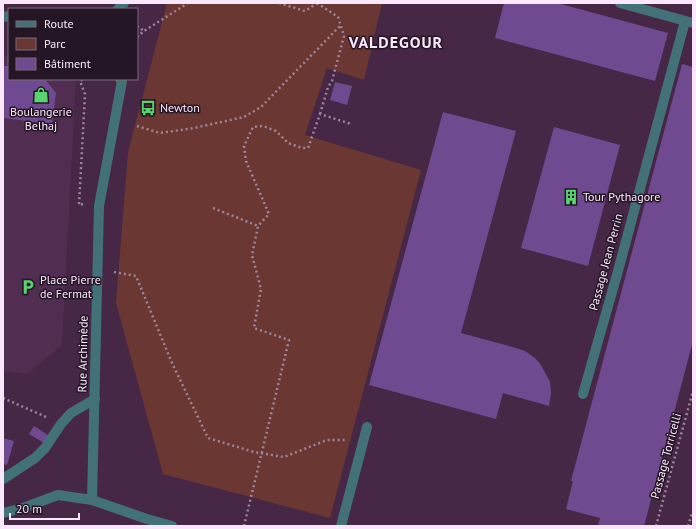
<svg xmlns="http://www.w3.org/2000/svg" width="696" height="529" viewBox="0 0 696 529" font-family="'PT Sans',sans-serif">
  <rect width="100%" height="100%" fill="#462746"/>
  <!-- built -->
  <path fill="#522d52" d="M3,55L9,56V79H76L62,345L27,374L3,371Z"/>
  <!-- green -->
  <path fill="#6b3732" d="M167,3H382L364,80L327,68L305,135L421,170L330,518L163,474L116,303L128,152Z"/>
  <!-- building -->
  <path fill="#704a91" d="M504,3H557L668,33L655,81L495,38Z
    M682,64L693,67V341L644,526H598L600,518L566,509L573,481H571Z
    M3,66H9V79H45L56,93L52,124L3,118Z
    M335,82L352,86L347,105L330,100Z
    M443,112L516,131L461,333L516,348L525,351L535,358L541,365L550,382L551,393L549,406L503,393L496,419L369,385Z
    M554,127L620,145L588,266L521,248Z
    M34,426L48,435L44,443L29,434Z
    M3,438L14,441L7,465L3,464Z"/>
  <g fill="none" stroke-linecap="round" stroke-linejoin="round">
    <!-- path -->
    <path stroke="#9e859e" stroke-width="2.5" stroke-dasharray="2 3" stroke-linecap="butt" d="M279,3L305,11L317,3
      M317,3L338,17L344,36L332,81L328,87L320,114
      M137,26L144,31
      M137,37L144,31L188,3
      M137,126L160,133L194,128L244,117L261,107L341,25
      M83,204L79,205L85,94L80,81L83,79
      M213,208L258,226
      M114,272L136,276L172,363L208,438L254,452L284,457L327,440H347
      M3,398L46,417
      M244,526L289,340L254,328L261,289L252,255L258,226L269,214L246,161L244,146L253,127L263,126L276,131L288,143L302,148H308L320,114L351,124
      M656,526L693,391
      M688,526L692,513H693"/>
    <!-- service -->
    <path stroke="#427278" stroke-width="10" d="M3,479L35,458L45,448L61,424L71,413L95,399
      M341,526L367,427"/>
    <!-- minor -->
    <path stroke="#427278" stroke-width="10" d="M620,3L693,23
      M118,9L124,3
      M3,16L9,17
      M583,394L618,271L685,21
      M92,500L99,206L122,81L120,79
      M3,513L23,508L58,495L92,500L147,519L172,526"/>
  </g>
  <!-- icons -->
  <defs>
    <symbol id="shop-bare" viewBox="-9 -9 18 18"><path d="M-5-2.5h2.3a2.7 3.5 0 0 1 5.4 0H5L5.5 6h-11ZM-1.5-2.5h3a1.5 2.3 0 0 0-3 0Z" fill="#59d56f" stroke="#241624" stroke-width="2.5" paint-order="stroke"/></symbol>
    <symbol id="bus-bare" viewBox="-9 -9 18 18"><path d="M-5-6H5V4H4V6H2V4H-2V6H-4V4H-5ZM-3.5-4V0h7V-4ZM-3.5 1.2v1.5H-2V1.2ZM2 1.2v1.5H3.5V1.2Z" fill="#59d56f" stroke="#241624" stroke-width="2.5" paint-order="stroke"/></symbol>
    <symbol id="building-bare" viewBox="-9 -9 18 18"><path d="M-4-6H4V6H1V3H-1V6H-4ZM-2.5-4.3h1.7v1.8h-1.7ZM.8-4.3h1.7v1.8H.8ZM-2.5-1h1.7V.8h-1.7ZM.8-1h1.7V.8H.8Z" fill="#59d56f" stroke="#241624" stroke-width="2.5" paint-order="stroke"/></symbol>
    <symbol id="parking-bare" viewBox="-9 -9 18 18"><path d="M-3.5-5.5H1a3.5 3.5 0 0 1 0 7H-1V5.5H-3.5ZM-1-3.4V-.6H.8a1.4 1.4 0 0 0 0-2.8Z" fill="#59d56f" stroke="#241624" stroke-width="2.5" paint-order="stroke"/></symbol>
  </defs>
  <g fill-rule="evenodd">
    <use href="#shop-bare" x="30" y="84" width="22" height="22"/>
    <use href="#bus-bare" x="137" y="97" width="22" height="22"/>
    <use href="#building-bare" x="560" y="186" width="22" height="22"/>
    <use href="#parking-bare" x="17" y="276" width="22" height="22"/>
  </g>
  <g text-anchor="middle" stroke-width="3" stroke-linejoin="round" paint-order="stroke">
    <!-- poi labels -->
    <g font-size="12" fill="#fbe7fb" stroke="#241624" text-anchor="start">
      <text x="160" y="112">Newton</text>
      <text x="41" y="116" text-anchor="middle">Boulangerie<tspan x="41" dy="14">Belhaj</tspan></text>
      <text x="583" y="201">Tour Pythagore</text>
      <text x="40" y="284">Place Pierre<tspan x="40" dy="14">de Fermat</tspan></text>
    </g>
    <!-- street labels -->
    <g font-size="12" fill="#fbe7fb" stroke="#241624">
      <text transform="translate(606 262) rotate(-75)" y="4">Passage Jean Perrin</text>
      <text transform="translate(83 354) rotate(-89)" y="4">Rue Archimède</text>
      <text transform="translate(666 456) rotate(-75)" y="4">Passage Torricelli</text>
    </g>
    <!-- district labels -->
    <g font-size="16" font-weight="bold" letter-spacing="1" fill="#fbe7fb" stroke="#241624">
      <text x="396" y="48">VALDEGOUR</text>
    </g>
  </g>
  <!-- border -->
  <rect width="696" height="529" fill="none" stroke="#fbe7fb" stroke-width="8"/>
  <!-- legend -->
  <rect x="8" y="8" width="130" height="72" fill="#241624" stroke="#7a6a7a"/>
  <rect x="16" y="21" width="20" height="6" fill="#427278" stroke="#7a6a7a"/>
  <text x="44" y="28" font-size="12" fill="#fbe7fb">Route</text>
  <rect x="16" y="38" width="20" height="12" fill="#6b3732" stroke="#7a6a7a"/>
  <text x="44" y="48" font-size="12" fill="#fbe7fb">Parc</text>
  <rect x="16" y="58" width="20" height="12" fill="#704a91" stroke="#7a6a7a"/>
  <text x="44" y="68" font-size="12" fill="#fbe7fb">Bâtiment</text>
  <!-- scale -->
  <path d="M10 513v6h69v-6" fill="none" stroke="#fbe7fb" stroke-width="2"/>
  <text x="16" y="513" font-size="12" fill="#fbe7fb" stroke="#241624" stroke-width="3" paint-order="stroke">20 m</text>
</svg>
